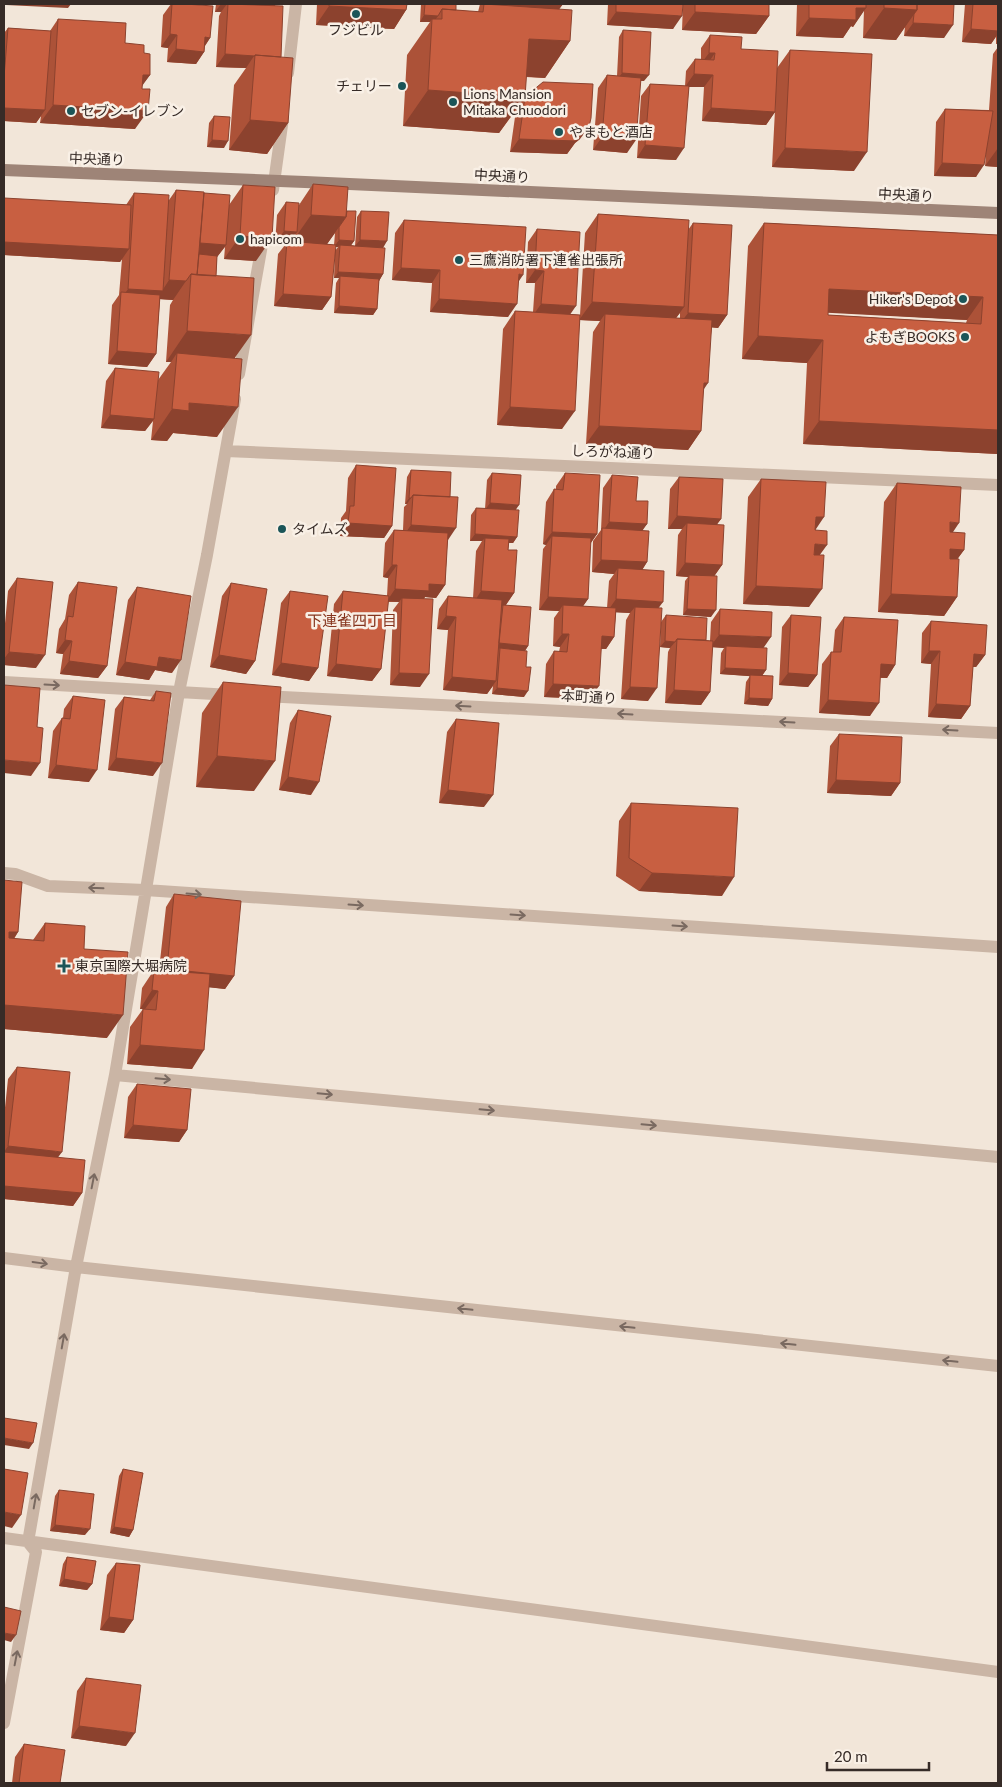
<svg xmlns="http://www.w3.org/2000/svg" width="1002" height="1787" viewBox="0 0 1002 1787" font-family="Lato,'Noto Sans JP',sans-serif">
  <rect width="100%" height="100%" fill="#f2e6d9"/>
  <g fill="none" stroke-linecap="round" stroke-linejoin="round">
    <!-- street -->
    <path stroke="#cab5a5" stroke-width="12" d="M288,73L296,4
      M273,190L283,118
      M239,374L263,239
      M226,451L998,485
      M4,682L231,695
      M263,696L998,733
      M4,873L15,874L48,886L145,890L998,947
      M115,1075L998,1157
      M4,1258L76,1267L998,1366
      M4,1538L998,1672
      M4,1723L36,1552L28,1542L76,1267L115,1075L179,692L207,555L235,399"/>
    <!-- secondary -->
    <path stroke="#9e8477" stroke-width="12" d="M4,170L305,182L998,213"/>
  </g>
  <!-- wall -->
  <path fill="#ac5238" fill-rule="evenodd" d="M171,4H185L210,38L205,46L204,52L196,64L167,62L168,48L161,47L163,15Z
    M216,4H276L275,5L288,123L267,154L229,150L234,85L246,68L216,67L219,16L221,12H215Z
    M317,4H407L406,10L394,29L316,25Z
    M421,4H456V10L478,12L480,4H563L559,9L570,41L545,78L526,77L525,97L580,139L575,143L567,154L510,152L516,110L499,133L403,126L407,55L430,22H420Z
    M608,4H683L673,29L607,25Z
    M683,4H769V16L756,34L682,30Z
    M797,4H954L944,38L904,36L905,27L896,40L863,38L864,10L853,27L851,26L843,38L796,36Z
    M965,4H998V44H996V36L991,44L962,42Z
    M58,19L125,43L144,53L150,75L142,85L135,129L40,123L41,116L36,123L4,121V33L8,28L50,31Z
    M623,30L644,81H641L627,153L593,150L598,88L607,75L617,76L619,37Z
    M710,35L741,49L777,68L790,50L854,171L772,167L776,91L775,112L766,125L702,121L704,87H689L676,160L637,158L641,96L650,84L685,86L686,71L695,59H701V48Z
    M998,47V167L985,166L986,153L976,177L934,176L936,122L945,109L989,110L993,54Z
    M214,116L224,148L207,147L209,123Z
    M313,184L347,211L354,241L351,245L355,246L357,217L361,211L383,247V274L379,281L377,309L373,315L334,313L336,283L339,278H334L335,251L338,247H335L331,297L322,310L274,306L278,254L285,245L275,244L277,215L286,202L299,205ZM335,233L334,245L327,244Z
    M243,185L256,261L224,259L225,247L217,257L216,276L235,358L217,437L173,433L167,441L151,440L153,421L145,431L101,428L106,381L115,368L158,380L171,362H166L170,305L173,300L160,299L156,354L147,367L108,364L112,305L119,295L122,259L120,262L4,255V199L126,205L134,193L169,200L176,190L204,193L229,205Z
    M598,214L688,230L693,223L727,315L718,328L712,327L703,390L701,431L688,450L586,444L593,332L600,321L580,320L562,429L497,425L503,329L515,311L533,312L535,283H526L528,242L537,229L570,314L580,315L585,233ZM680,313V318H676Z
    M404,220L518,282L508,317L430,312L432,283L392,280L395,233Z
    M764,223L998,235V454L803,444L807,363L742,359L748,246ZM828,312L967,320L966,323L828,315Z
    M356,465L392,526L384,538L340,536L341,518L346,511L348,478Z
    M411,470L450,497L445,585L436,598L425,597L424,599L420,687L390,685L393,610L399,602H388L381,669L372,681L327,676L334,604L343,591L387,596L388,578L383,577L385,543L394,530H403L404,507L407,504H405L407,477Z
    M492,473L516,510L517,537L513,543H509L508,550L514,593L506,605L528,646L525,651L524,697L492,694L493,686L487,694L443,690L448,630L437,629L439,609L448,596L473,598L476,551L482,541H470L471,515L476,508L485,509L487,480Z
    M565,473L597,534L590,544L588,599L583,606L607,608L609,581L614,574L592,572L593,541L601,530L603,488L612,475L636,501L647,524L642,530L647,562L642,570L658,608L648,701L621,699L626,620L630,613L616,612L614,637L606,649H601L590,699L544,697L546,664L554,651L559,652L560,647L553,646L554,618L559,611L539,610L543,549L546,545L543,544L546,502L554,489H556V486Z
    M679,477L721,519L717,524L722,565L714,576L711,617L683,615L685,581L688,577L676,576L678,535L682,529H668L670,489Z
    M761,479L815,529L820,555L809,607L743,604L748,497Z
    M897,483L953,532L964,550L957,559V597L944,616L878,612L884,502Z
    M17,578L36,668L4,665V634L8,591Z
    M78,582L107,666L98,678L60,674L63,654L56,653L59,629L65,619L69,595Z
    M231,583L255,661L246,674L210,667L222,596Z
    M137,587L172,673L155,670L149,680L116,675L128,600Z
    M290,591L318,668L309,681L272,675L281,603Z
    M720,609L763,648L766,670L762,676L772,699L768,706L744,704L746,682L750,676L720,674L721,653L724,648L712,647L710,692L701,705L665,703L668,652L670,648L660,647L661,622L666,615L706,640L710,641L711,622Z
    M791,615L817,675L808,687L779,685L782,627Z
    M844,617L895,665L887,678H880L870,716L819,713L822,664L831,652H833L835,630Z
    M931,621L985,655L976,667H973L970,706L961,719L928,717L931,664L921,663L922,633Z
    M223,682L254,791L196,787L202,713Z
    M156,691L153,776L108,770L115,709L124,697L150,700Z
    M73,696L89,782L48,778L53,731L62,718H63L64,709Z
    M298,710L311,795L279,790L290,723Z
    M456,719L484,807L439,803L447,732Z
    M839,734L900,783L891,796L827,793L830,746Z
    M631,803L722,896L639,891L616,876L619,821Z
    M4,880L18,932L14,939L33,940L45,923L84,949L107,1038L4,1029Z
    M174,894L234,976L225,989L209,987L192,1069L127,1064L130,1027L143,1009H145H140L142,988L154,970H159L166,907Z
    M17,1067L58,1158L82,1193L73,1206L4,1199V1117L8,1079Z
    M137,1084L187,1130L179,1142L124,1138L128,1097Z
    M123,1469L133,1530L129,1537L110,1533L119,1476Z
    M59,1490L85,1535L50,1531L55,1496Z
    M67,1557L92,1584L87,1590L59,1586L63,1564Z
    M116,1563L133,1620L124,1633L100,1630L107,1575Z
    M86,1678L126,1746L71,1738L77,1691Z
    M24,1744L60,1783H12L15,1757Z"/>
  <!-- shaded-wall -->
  <path fill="#8c422e" d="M6,4H71L68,8L6,5Z
    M221,4H227L221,12H215Z
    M228,4H276L268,15Z
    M490,4H563L546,27L478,21Z
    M329,6L406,10L394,29L316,25Z
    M856,8H866L853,27L851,26L843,38L796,36L809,18Z
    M884,8L917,10L896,40L863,38Z
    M616,12L682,16L673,29L607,25Z
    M695,12L769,16L756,34L682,30Z
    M424,15L438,16L433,23L432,19L430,22H420Z
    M913,23L953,25L944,38L904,36Z
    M971,29L998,31V34L991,44L962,42Z
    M170,34L177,35L168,48L161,47Z
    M205,37L210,38L202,50Z
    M529,39L570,41L545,78L503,75Z
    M176,49L204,52L196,64L167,62Z
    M709,53H715L706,66L700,65Z
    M225,54L254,56L246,68L216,67Z
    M622,73L649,75L644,81L617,80Z
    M694,74L713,75L704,87H685Z
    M143,75H150L137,93Z
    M428,90L525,97L499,133L403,126Z
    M53,105L148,111L135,129L40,123Z
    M4,108L45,110L36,123L4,121Z
    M711,108L775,112L766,125L702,121Z
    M250,120L288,123L267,154L229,150Z
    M589,127L580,139L575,143L567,154L510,152L519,139L577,130Z
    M602,137L636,140L627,153L593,150Z
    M212,140L228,141L224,148L207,147Z
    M645,145L684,148L676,160L637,158Z
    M785,148L867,152L854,171L772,167Z
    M998,148V167L985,166Z
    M942,163L984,165L976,177L934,176Z
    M311,215L346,217L325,247L290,245Z
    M284,231L297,232L288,245L287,241L285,245L275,244Z
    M240,236L272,238L256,261L224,259Z
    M339,240L354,241L350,247L340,245L338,247H334Z
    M360,240L387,241L383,248L355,246Z
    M4,242L129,249L120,262L4,255Z
    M200,243L226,245L217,257L197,256Z
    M401,268L440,270L432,283L392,280Z
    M535,270L544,271L535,283H526Z
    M338,272L383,274L379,281L340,278V276L339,278H334Z
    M519,274L523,275L515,287Z
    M169,280L186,281L173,300L158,299H121L128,289L162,291Z
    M829,289L983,297L967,320L813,312Z
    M283,294L331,297L322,310L274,306Z
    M439,299L517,304L508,317L430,312Z
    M592,302L684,307L671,325L605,314L600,321L579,320Z
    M541,304L576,306L567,319L532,317Z
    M339,306L377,309L373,315L334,313Z
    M688,313L727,315L718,328L679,325Z
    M187,331L251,335L229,366L177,353L171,362H166Z
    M758,336L823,340L807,363L742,359Z
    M117,351L156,354L147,367L108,364Z
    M704,383H708L696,401Z
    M189,403L238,407L217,437L173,433L167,441L151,440L172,409Z
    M510,407L575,411L562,429L497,425Z
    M110,415L154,419L145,431L101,428Z
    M819,421L998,430V454L803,444Z
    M599,426L701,431L688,450L586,444Z
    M409,498H411L407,504H405Z
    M490,503L519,505L515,511L485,510Z
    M677,516L721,519L712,531L687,523L682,529H668Z
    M816,517H824L812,535Z
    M609,522L647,524L638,537L602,533Z
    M950,522L959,523L947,541Z
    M348,523L392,526L384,538L340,536Z
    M411,525L456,528L448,540L402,538Z
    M552,532L597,534L588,547L552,536L546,545L543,544Z
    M475,534L517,537L513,543L484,542L485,538L482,541H470Z
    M815,544L827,545L814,563Z
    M950,549L964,550L951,568L937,567Z
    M601,560L647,562L639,575L618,568L614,574L592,572Z
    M685,563L722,565L713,578L689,575L688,577L676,576Z
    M392,565H397L388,578L383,577Z
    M429,584L445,585L436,598L425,597L420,603L402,598L399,602L387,601L395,589Z
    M756,586L822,589L809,607L743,604Z
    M481,591L514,593L505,606L473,604Z
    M891,594L957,597L944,616L878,612Z
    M548,597L588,599L579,612L563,605L559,611L539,610Z
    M616,599L663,602L654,614L635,607L630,613L607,612Z
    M687,609L716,610L711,617L683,615Z
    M446,616L456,617L448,630L437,629Z
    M562,634H569L560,647L553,646Z
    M719,635L771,637L762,650L726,646L724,648L710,647Z
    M602,636L614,637L606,649L593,648Z
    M65,640L72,641L63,654L56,653Z
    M665,641L675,642L670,648L660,647Z
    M499,643L528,646L524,652L500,648L498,650Z
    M929,651H940L931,664L921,663Z
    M9,652L45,655L36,668L4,665V659Z
    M974,654L985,655L976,667L965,666Z
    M219,655L255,661L246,674L210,667Z
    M159,657L181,660L172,673L155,670L149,680L116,675L125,662Z
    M69,661L107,666L98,678L60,674Z
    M281,663L318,668L309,681L272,675Z
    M336,664L381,669L372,681L327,676Z
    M881,664L895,665L887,678L872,677Z
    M725,668L766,670L761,677L720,674Z
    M399,673L429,674L420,687L390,685Z
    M788,673L817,675L808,687L779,685Z
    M452,677L496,681L487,694L443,690Z
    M553,684L599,686L590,699L544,697Z
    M630,687L657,688L648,701L621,699Z
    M497,688L528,691L524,697L492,694Z
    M674,690L710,692L701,705L665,703Z
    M749,698L772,699L768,706L744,704Z
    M828,700L879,703L870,716L819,713Z
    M936,704L970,706L961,719L928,717Z
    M217,756L275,761L254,791L196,787Z
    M116,758L162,763L153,776L108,770Z
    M4,760L40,763L31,776L4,773Z
    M56,765L97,770L89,782L48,778Z
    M288,777L319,782L311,795L279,790Z
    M836,780L900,783L891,796L827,793Z
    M448,790L493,795L484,807L439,803Z
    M652,873L734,877L722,896L639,891Z
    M9,932H18L4,953Z
    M167,969L234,976L225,989L158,982Z
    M152,990L158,991L145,1009H140Z
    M4,1005L123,1015L107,1038L4,1029Z
    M140,1045L204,1050L192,1069L127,1064Z
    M133,1125L187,1130L179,1142L124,1138Z
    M8,1146L62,1152L53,1164L4,1152Z
    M4,1186L82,1193L73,1206L4,1199Z
    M4,1438L33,1443L29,1449L4,1445Z
    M4,1512L21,1515L12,1528L4,1526Z
    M55,1525L90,1529L85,1535L50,1531Z
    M114,1527L133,1530L129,1537L110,1533Z
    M64,1579L92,1584L87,1590L59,1586Z
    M109,1617L133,1620L124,1633L100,1630Z
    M4,1633L16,1635L11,1642L4,1640Z
    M79,1726L135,1733L126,1746L71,1738Z"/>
  <!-- building -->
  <path fill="#c85f41" stroke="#8c422e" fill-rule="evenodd" d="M172,4H185L213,6L210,38L205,37L204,52L176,49L177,35L170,34Z
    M228,4L283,6L281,57L255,55V56L225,54Z
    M329,4H407L406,10L329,6Z
    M425,4H456V10L442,9L438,16L424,15Z
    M484,4L572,10L570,41L529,39L525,97L428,90L432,19H442V9L483,12Z
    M616,4H683L682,16L616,12Z
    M695,4H769V16L695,12Z
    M809,4H866V8H856V20L809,18Z
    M884,4H917V10L884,8Z
    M917,4H954L953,25L913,23L914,14L917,10Z
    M973,4H998V31L971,29Z
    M58,19L126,23L125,43L144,45V53L150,54V75H143L142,89H150L148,111L53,105Z
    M8,28L51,31L45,110L4,108V77Z
    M623,30L651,32L649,75L622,73Z
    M710,35L742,37L741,49L778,51L775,112L711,108L713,75L694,74L695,59L714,60L715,53H709Z
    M790,50L872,54L867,152L785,148Z
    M255,55L293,58L288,123L250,120Z
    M607,75L641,78L636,140L602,137Z
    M543,82L593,84L591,118L589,127L583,130H577L576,141L519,139L525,97Z
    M650,84L689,86L684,148L645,145Z
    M945,109L993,111L984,165L942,163Z
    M214,116L230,117L228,141L212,140Z
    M313,184L348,187L346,217L311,215Z
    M243,185L275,187L272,238L240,236Z
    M176,190L204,192L197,275L191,274L186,281L169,280Z
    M134,193L169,195L163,291L128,289Z
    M204,193L230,195L226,245L200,243Z
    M4,198L131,205L129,249L4,242Z
    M286,202L299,203L297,232L284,231Z
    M347,211H356L354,241L339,240V227L346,217Z
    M361,211L389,212L387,241L360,240Z
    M598,214L689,220L684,307L592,302Z
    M404,220L526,227L523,275L519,274L517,304L439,299L440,270L401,268Z
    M693,223L732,225L727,315L688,313Z
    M764,223L998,235V430L819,421L823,340L758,336ZM829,289L983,297L981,324L828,315Z
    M537,229L580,232L576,306L541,304L544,271L535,270Z
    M287,241L336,245L331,297L283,294Z
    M340,245L385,248L383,274L338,272Z
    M199,254L217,256L216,276L197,275Z
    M191,274L254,278L251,335L187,331Z
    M340,276L379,279L377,309L339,306Z
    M121,292L160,295L156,354L117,351Z
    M515,311L580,315L575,411L510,407Z
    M605,314L712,320L708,383H704L701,431L599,426Z
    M177,353L242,359L238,407L189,403V411L172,409Z
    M115,368L159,372L154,419L110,415Z
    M356,465L396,468L392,526L348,523L350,506H354Z
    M411,470L451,472L450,497L413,495L411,498H409Z
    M492,473L521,475L519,505L490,503Z
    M565,473L600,475L597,534L552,532L554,489L563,490Z
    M612,475L638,477L636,501H648L647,524L609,522Z
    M679,477L723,479L721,519L677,516Z
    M761,479L826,482L824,517H816L815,530L827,531V545L815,544L814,555H824L822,589L756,586Z
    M897,483L961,487L959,523L950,522V532L965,533L964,550L950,549V559H959L957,597L891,594Z
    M413,495L458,497L456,528L411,525Z
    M476,508L519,510L517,537L475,534Z
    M687,523L724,525L722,565L685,563Z
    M602,528L649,531L647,562L601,560Z
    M394,530L448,533L445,585L429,584V591L395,589L397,565H392Z
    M552,536L591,538L588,599L548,597Z
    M485,538L509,539L508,550H517L514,593L481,591Z
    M618,568L664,571L663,602L616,599Z
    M689,575L717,576L716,610L687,609Z
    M17,578L53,582L45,655L9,652Z
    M78,582L117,587L107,666L69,661L72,641L65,640L68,616L73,617Z
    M231,583L267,589L255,661L219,655Z
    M137,587L191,596L181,660L159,657L157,667L125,662Z
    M290,591L328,596L318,668L281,663Z
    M343,591L389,596L381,669L336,664Z
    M448,596L502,600L496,681L452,677L456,617L446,616Z
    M402,598L433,599L429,674L399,673Z
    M503,605L531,607L528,646L499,643Z
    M563,605L616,608L614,637L602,636L599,686L553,684L554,651L567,652L569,634H562Z
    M635,607L662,608L657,688L630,687Z
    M720,609L772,612L771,637L719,635Z
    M666,615L707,618L706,640L677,639L675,642L665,641Z
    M791,615L821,617L817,675L788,673Z
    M844,617L898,620L895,665L881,664L879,703L828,700L831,652H841Z
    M931,621L987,625L985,655L974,654L970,706L936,704L940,651H929Z
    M677,639L713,641L710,692L674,690Z
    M726,646L767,648L766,670L725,668Z
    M500,648L527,651L526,667H531L528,691L497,688Z
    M750,675L773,676L772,699L749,698Z
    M223,682L281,687L275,761L217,756Z
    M4,685L40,688L37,727L43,728L40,763L4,760Z
    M156,691L171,693L162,763L116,758L124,697L154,701Z
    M73,696L105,700L97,770L56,765L62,718L70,719Z
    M298,710L331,716L319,782L288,777Z
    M456,719L499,723L493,795L448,790Z
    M839,734L902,737L900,783L836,780Z
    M631,803L738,808L734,877L652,873L629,858Z
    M4,880L22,882L18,932H9V938L44,941L45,923L85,926L84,949L128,952L123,1015L4,1005Z
    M174,894L241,901L234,976L167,969Z
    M154,970L210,974L204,1050L140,1045L143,1009L156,1010L158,991L152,990Z
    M17,1067L70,1072L62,1152L8,1146Z
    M137,1084L191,1089L187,1130L133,1125Z
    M4,1152L85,1160L82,1193L4,1186Z
    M4,1418L37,1423L33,1443L4,1438Z
    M4,1469L28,1473L21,1515L4,1512Z
    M123,1469L143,1473L133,1530L114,1527Z
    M59,1490L94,1494L90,1529L55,1525Z
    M67,1557L96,1561L92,1584L64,1579Z
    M116,1563L140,1565L133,1620L109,1617Z
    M4,1607L21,1611L16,1635L4,1633Z
    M86,1678L141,1685L135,1733L79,1726Z
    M24,1744L65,1750L60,1783H19Z"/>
  <!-- one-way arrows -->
  <defs><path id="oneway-shaft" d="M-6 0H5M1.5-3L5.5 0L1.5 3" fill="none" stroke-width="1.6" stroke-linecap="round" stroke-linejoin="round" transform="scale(1.25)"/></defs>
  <g stroke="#796960">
    <use href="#oneway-shaft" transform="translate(52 685) rotate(3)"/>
    <use href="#oneway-shaft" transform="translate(463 706) rotate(-177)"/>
    <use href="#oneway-shaft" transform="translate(625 714) rotate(-177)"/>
    <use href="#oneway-shaft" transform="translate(787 722) rotate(-177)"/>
    <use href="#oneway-shaft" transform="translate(950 730) rotate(-177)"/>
    <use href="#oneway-shaft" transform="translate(96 888) rotate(-178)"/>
    <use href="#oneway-shaft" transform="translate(194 894) rotate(4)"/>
    <use href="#oneway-shaft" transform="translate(356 905) rotate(4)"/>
    <use href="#oneway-shaft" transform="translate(518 915) rotate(4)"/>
    <use href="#oneway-shaft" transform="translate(680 926) rotate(4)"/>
    <use href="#oneway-shaft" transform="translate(163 1079) rotate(5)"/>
    <use href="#oneway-shaft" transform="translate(325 1094) rotate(5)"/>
    <use href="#oneway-shaft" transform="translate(487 1110) rotate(5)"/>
    <use href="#oneway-shaft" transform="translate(649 1125) rotate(5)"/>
    <use href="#oneway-shaft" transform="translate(93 1181) rotate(-79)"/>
    <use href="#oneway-shaft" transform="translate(40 1263) rotate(8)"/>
    <use href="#oneway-shaft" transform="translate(465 1309) rotate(-174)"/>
    <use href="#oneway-shaft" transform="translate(627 1327) rotate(-174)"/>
    <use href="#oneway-shaft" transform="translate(63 1341) rotate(-80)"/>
    <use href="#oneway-shaft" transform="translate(788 1344) rotate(-174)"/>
    <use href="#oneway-shaft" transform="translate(950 1361) rotate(-174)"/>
    <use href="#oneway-shaft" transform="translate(35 1501) rotate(-80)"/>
    <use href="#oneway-shaft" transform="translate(16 1658) rotate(-79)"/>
  </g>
  <!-- markers -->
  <g fill="#1b5558" stroke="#f9f0e6" stroke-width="2">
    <circle cx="356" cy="14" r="5"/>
    <circle cx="402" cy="86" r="5"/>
    <circle cx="453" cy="102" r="5"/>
    <circle cx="71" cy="111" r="5"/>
    <circle cx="559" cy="132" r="5"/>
    <circle cx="240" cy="239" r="5"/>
    <circle cx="459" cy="260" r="5"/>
    <circle cx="963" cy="299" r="5"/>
    <circle cx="965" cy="337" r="5"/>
    <circle cx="282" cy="529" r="5"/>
    <path d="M61.5 958.5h5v5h5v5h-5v5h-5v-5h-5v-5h5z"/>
  </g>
  <g text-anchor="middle" stroke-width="5" stroke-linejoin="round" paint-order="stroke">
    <!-- poi labels -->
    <g font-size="14" fill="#362b27" stroke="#f9f0e6" text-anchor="start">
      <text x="356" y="35" text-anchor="middle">フジビル</text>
      <text x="392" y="91" text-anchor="end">チェリー</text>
      <text x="463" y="99">Lions Mansion<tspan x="463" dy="16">Mitaka Chuodori</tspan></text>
      <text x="81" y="116">セブン-イレブン</text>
      <text x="569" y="137">やまもと酒店</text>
      <text x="250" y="244">hapicom</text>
      <text x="469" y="265">三鷹消防署下連雀出張所</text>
      <text x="953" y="304" text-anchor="end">Hiker's Depot</text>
      <text x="955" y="342" text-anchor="end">よもぎBOOKS</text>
      <text x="292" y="534">タイムズ</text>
      <text x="75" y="971">東京国際大堀病院</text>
    </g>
    <!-- street labels -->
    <g font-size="14" fill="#362b27" stroke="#f9f0e6">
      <text transform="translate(97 159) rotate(2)" y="5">中央通り</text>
      <text transform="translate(502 176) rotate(3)" y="5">中央通り</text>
      <text transform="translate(906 195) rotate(3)" y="5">中央通り</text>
      <text transform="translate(613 452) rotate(2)" y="5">しろがね通り</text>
      <text transform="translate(589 697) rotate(3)" y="5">本町通り</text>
    </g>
    <!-- neighbourhood labels -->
    <g font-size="15" fill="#86351e" stroke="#f9f0e6">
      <text x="352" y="626">下連雀四丁目</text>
    </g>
  </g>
  <!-- border -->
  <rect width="1002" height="1787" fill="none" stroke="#362b27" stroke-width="10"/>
  <!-- scale -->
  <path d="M827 1762v8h102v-8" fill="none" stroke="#362b27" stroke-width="2.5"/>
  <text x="834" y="1762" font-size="15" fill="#362b27" stroke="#f9f0e6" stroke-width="4" paint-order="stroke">20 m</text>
</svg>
